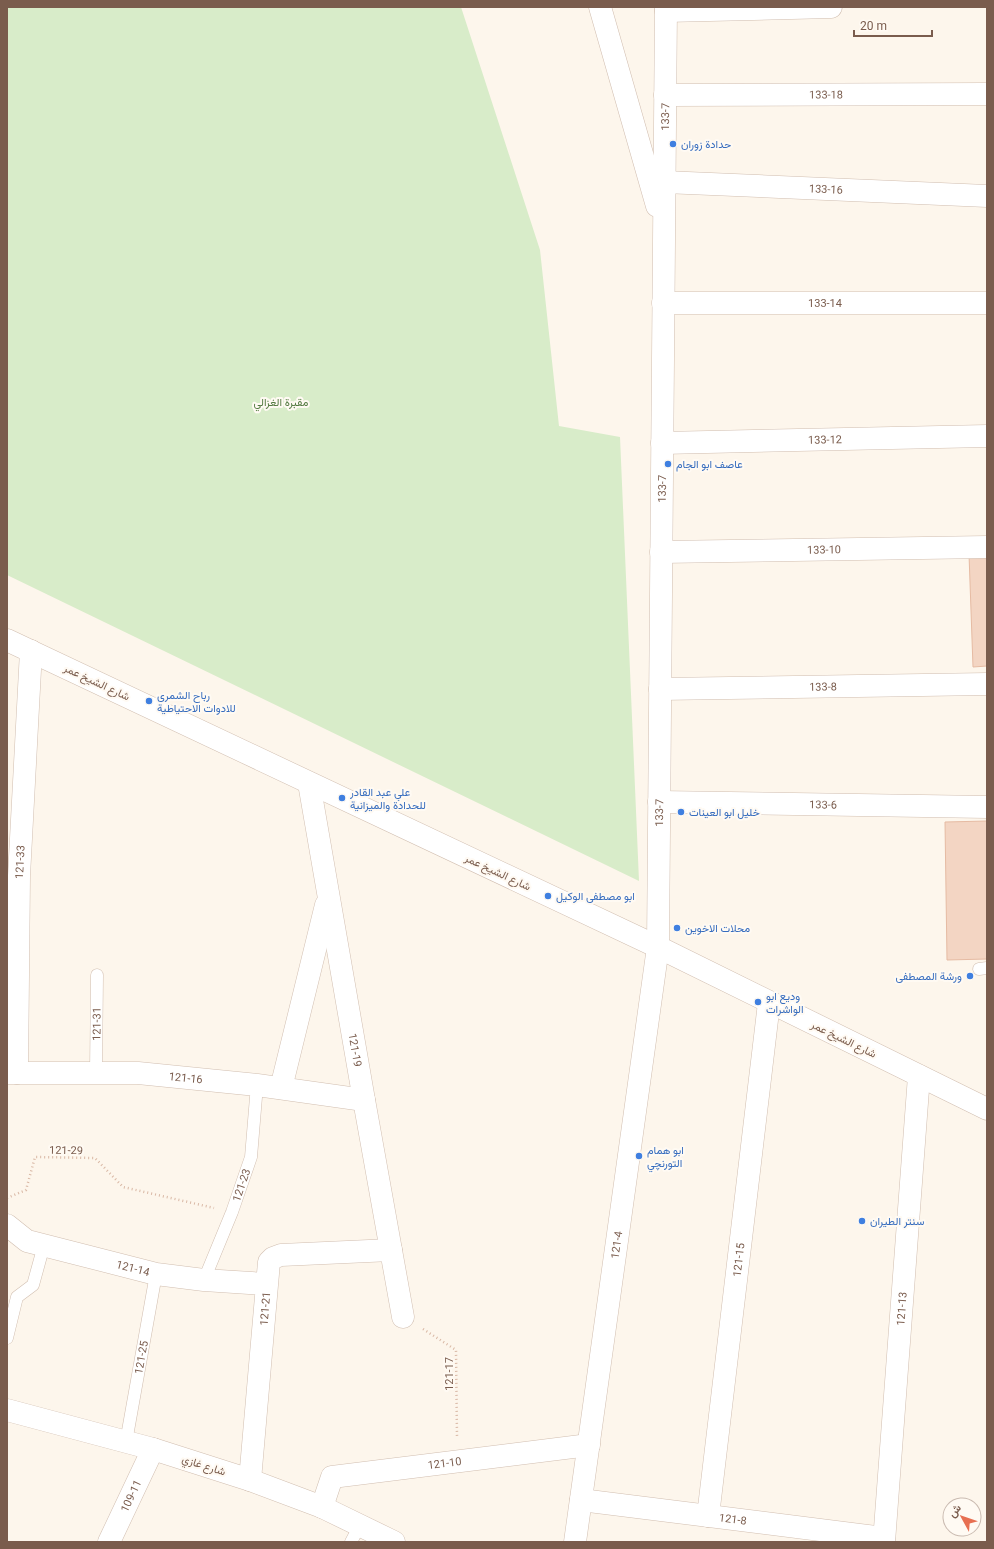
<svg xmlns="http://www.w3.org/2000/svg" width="994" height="1549" viewBox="0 0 994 1549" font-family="Roboto,Vazirmatn,sans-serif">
  <rect width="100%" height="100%" fill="#fdf6ec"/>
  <!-- green -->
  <path fill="#d8ecc9" d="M7,7H461L540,250L559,426L620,437L639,881L7,575Z"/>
  <!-- building -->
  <path fill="#f3d5c3" stroke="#e6bba3" d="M969,554H987V666L973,667Z
    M987,821V959L947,960L945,822Z"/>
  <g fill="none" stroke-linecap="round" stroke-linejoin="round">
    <defs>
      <g id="service">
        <path d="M979,969L987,968"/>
        <path id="s1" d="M96,1073L97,975"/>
        <path id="s2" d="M204,1280L232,1212L251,1157L257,1085"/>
        <path d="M7,1338L17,1297L33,1285L44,1245"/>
        <path id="s3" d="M126,1442L156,1274"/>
        <path d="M351,1542L360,1525"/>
      </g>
      <g id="minor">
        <path d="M600,7L657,206"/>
        <path d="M666,11L831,7"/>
        <path id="s4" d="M665,95L987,94"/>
        <path id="s5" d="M664,182L987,196"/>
        <path id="s6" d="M663,303H987"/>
        <path id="s7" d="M662,443L987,436"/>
        <path id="s8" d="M661,552L987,547"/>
        <path id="s9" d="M660,689L987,684"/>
        <path id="s10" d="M309,783L364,1100L403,1317"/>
        <path id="s11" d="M659,802L987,807"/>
        <path id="s12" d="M7,1073H138L257,1085L364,1100"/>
        <path id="s13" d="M17,1073L19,876L31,651"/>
        <path d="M281,1088L326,905"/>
        <path id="s14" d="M7,1225L27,1241L156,1274L204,1280L266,1284"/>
        <path d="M7,1410L153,1449L250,1480L322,1507L394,1542"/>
        <path id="s15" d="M250,1480L269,1262L273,1258L281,1255L391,1250"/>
        <path id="s16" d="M581,1500L884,1538"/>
        <path id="s17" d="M322,1507L332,1477L589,1445"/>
        <path id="s18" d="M708,1516L769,1003"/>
        <path id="s19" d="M109,1542L153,1449"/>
        <path id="s20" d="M575,1542L658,947L666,7"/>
        <path id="s21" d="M884,1542L919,1076"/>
      </g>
      <path id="tertiary" d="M7,640L658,947L987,1109"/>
    </defs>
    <!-- service casing -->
    <use href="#service" stroke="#d1beb0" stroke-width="13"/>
    <!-- minor casing -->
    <use href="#minor" stroke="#d1beb0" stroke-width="23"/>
    <!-- tertiary casing -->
    <use href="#tertiary" stroke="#d1beb0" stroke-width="23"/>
    <!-- path -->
    <path stroke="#d9b8a5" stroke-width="2.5" stroke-dasharray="1 3" stroke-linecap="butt" d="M7,1198L26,1190L35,1157L95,1158L123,1187L214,1208
      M423,1329L456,1350L457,1437"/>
    <!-- service -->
    <use href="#service" stroke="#fff" stroke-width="12"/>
    <!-- minor -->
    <use href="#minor" stroke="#fff" stroke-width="22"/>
    <!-- tertiary -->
    <use href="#tertiary" stroke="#fff" stroke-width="22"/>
  </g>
  <!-- markers -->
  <g fill="#3f7fe0" stroke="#fffaf3" stroke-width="1.5">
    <circle cx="673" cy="144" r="4"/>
    <circle cx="668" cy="464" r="4"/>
    <circle cx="149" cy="701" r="4"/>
    <circle cx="342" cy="798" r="4"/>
    <circle cx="681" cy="812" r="4"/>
    <circle cx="548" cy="896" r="4"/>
    <circle cx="677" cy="928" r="4"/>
    <circle cx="970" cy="976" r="4"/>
    <circle cx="758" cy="1002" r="4"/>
    <circle cx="639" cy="1156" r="4"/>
    <circle cx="862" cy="1221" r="4"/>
  </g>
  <g text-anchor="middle" stroke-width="4" stroke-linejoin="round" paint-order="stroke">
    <!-- street labels -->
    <g font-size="11" fill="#7a5c4d" stroke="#fffaf3">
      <text dy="4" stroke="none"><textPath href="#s4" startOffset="161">133-18</textPath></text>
      <text dy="4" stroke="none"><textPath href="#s20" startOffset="1431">133-7</textPath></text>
      <text dy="4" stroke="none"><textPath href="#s5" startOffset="162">133-16</textPath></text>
      <text dy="4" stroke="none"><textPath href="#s6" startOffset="162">133-14</textPath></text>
      <text dy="4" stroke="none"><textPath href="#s7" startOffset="163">133-12</textPath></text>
      <text dy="4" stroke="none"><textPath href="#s20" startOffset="1059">133-7</textPath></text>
      <text dy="4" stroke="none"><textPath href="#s8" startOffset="163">133-10</textPath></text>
      <text transform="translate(97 682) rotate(25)" y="4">شارع الشيخ عمر</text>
      <text dy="4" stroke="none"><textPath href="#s9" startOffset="163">133-8</textPath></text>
      <text dy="4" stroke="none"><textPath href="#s11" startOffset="164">133-6</textPath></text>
      <text dy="4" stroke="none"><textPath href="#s20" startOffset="735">133-7</textPath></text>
      <text dy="4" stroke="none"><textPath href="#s13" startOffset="211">121-33</textPath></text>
      <text transform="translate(498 872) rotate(25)" y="4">شارع الشيخ عمر</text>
      <text dy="4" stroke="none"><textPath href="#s1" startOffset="49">121-31</textPath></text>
      <text transform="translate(844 1039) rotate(26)" y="4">شارع الشيخ عمر</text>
      <text dy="4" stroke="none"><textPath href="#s10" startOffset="271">121-19</textPath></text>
      <text dy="4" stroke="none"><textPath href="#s12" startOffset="179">121-16</textPath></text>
      <text transform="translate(66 1150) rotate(1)" y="4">121-29</text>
      <text dy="4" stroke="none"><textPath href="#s2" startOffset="102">121-23</textPath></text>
      <text dy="4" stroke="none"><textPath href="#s20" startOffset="300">121-4</textPath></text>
      <text dy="4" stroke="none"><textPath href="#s18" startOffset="258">121-15</textPath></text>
      <text dy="4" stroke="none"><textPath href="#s14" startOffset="135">121-14</textPath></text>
      <text dy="4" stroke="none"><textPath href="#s15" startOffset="172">121-21</textPath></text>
      <text dy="4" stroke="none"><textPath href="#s21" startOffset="234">121-13</textPath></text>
      <text dy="4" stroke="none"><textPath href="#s3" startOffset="86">121-25</textPath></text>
      <text transform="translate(449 1374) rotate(-90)" y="4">121-17</text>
      <text dy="4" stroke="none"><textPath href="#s17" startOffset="145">121-10</textPath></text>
      <text transform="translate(204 1465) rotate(18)" y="4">شارع غازي</text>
      <text dy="4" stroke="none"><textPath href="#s19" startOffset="51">109-11</textPath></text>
      <text dy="4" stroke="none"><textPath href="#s16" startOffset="153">121-8</textPath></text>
    </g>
    <!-- shop labels -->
    <g font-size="11" fill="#366cbe" stroke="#fffaf3" text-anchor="start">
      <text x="681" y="148">حدادة زوران</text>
      <text x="676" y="468">عاصف ابو الجام</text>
      <text x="157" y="699">رباح الشمري<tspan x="157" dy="13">للادوات الاحتياطية</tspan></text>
      <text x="350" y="796">علي عبد القادر<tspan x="350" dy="13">للحدادة والميزانية</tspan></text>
      <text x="689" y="816">خليل ابو العينات</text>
      <text x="556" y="900">ابو مصطفى الوكيل</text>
      <text x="685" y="932">محلات الاخوين</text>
      <text x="962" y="980" text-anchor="end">ورشة المصطفى</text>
      <text x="766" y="1000">وديع ابو<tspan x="766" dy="13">الواشرات</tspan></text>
      <text x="647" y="1154">ابو همام<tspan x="647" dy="13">التورنچي</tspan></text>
      <text x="870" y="1225">سنتر الطيران</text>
    </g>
    <!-- park labels -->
    <g font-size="11" fill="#537a41" stroke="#fffaf3">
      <text x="281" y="406">مقبرة الغزالي</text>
    </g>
  </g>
  <!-- border -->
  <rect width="994" height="1549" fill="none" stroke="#7a5c4d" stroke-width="16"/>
  <!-- north arrow -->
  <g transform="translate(962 1517) rotate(310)"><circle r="19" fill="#fffaf3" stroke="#cabbb1"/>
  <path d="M0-3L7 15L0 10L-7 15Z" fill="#e76f51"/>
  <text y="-6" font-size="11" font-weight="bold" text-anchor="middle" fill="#7a5c4d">ش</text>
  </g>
  <!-- scale -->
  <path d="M854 30v6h78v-6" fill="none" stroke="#7a5c4d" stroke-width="2"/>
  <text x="860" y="30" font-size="12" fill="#7a5c4d" stroke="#fffaf3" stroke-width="3" paint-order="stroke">20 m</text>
</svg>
